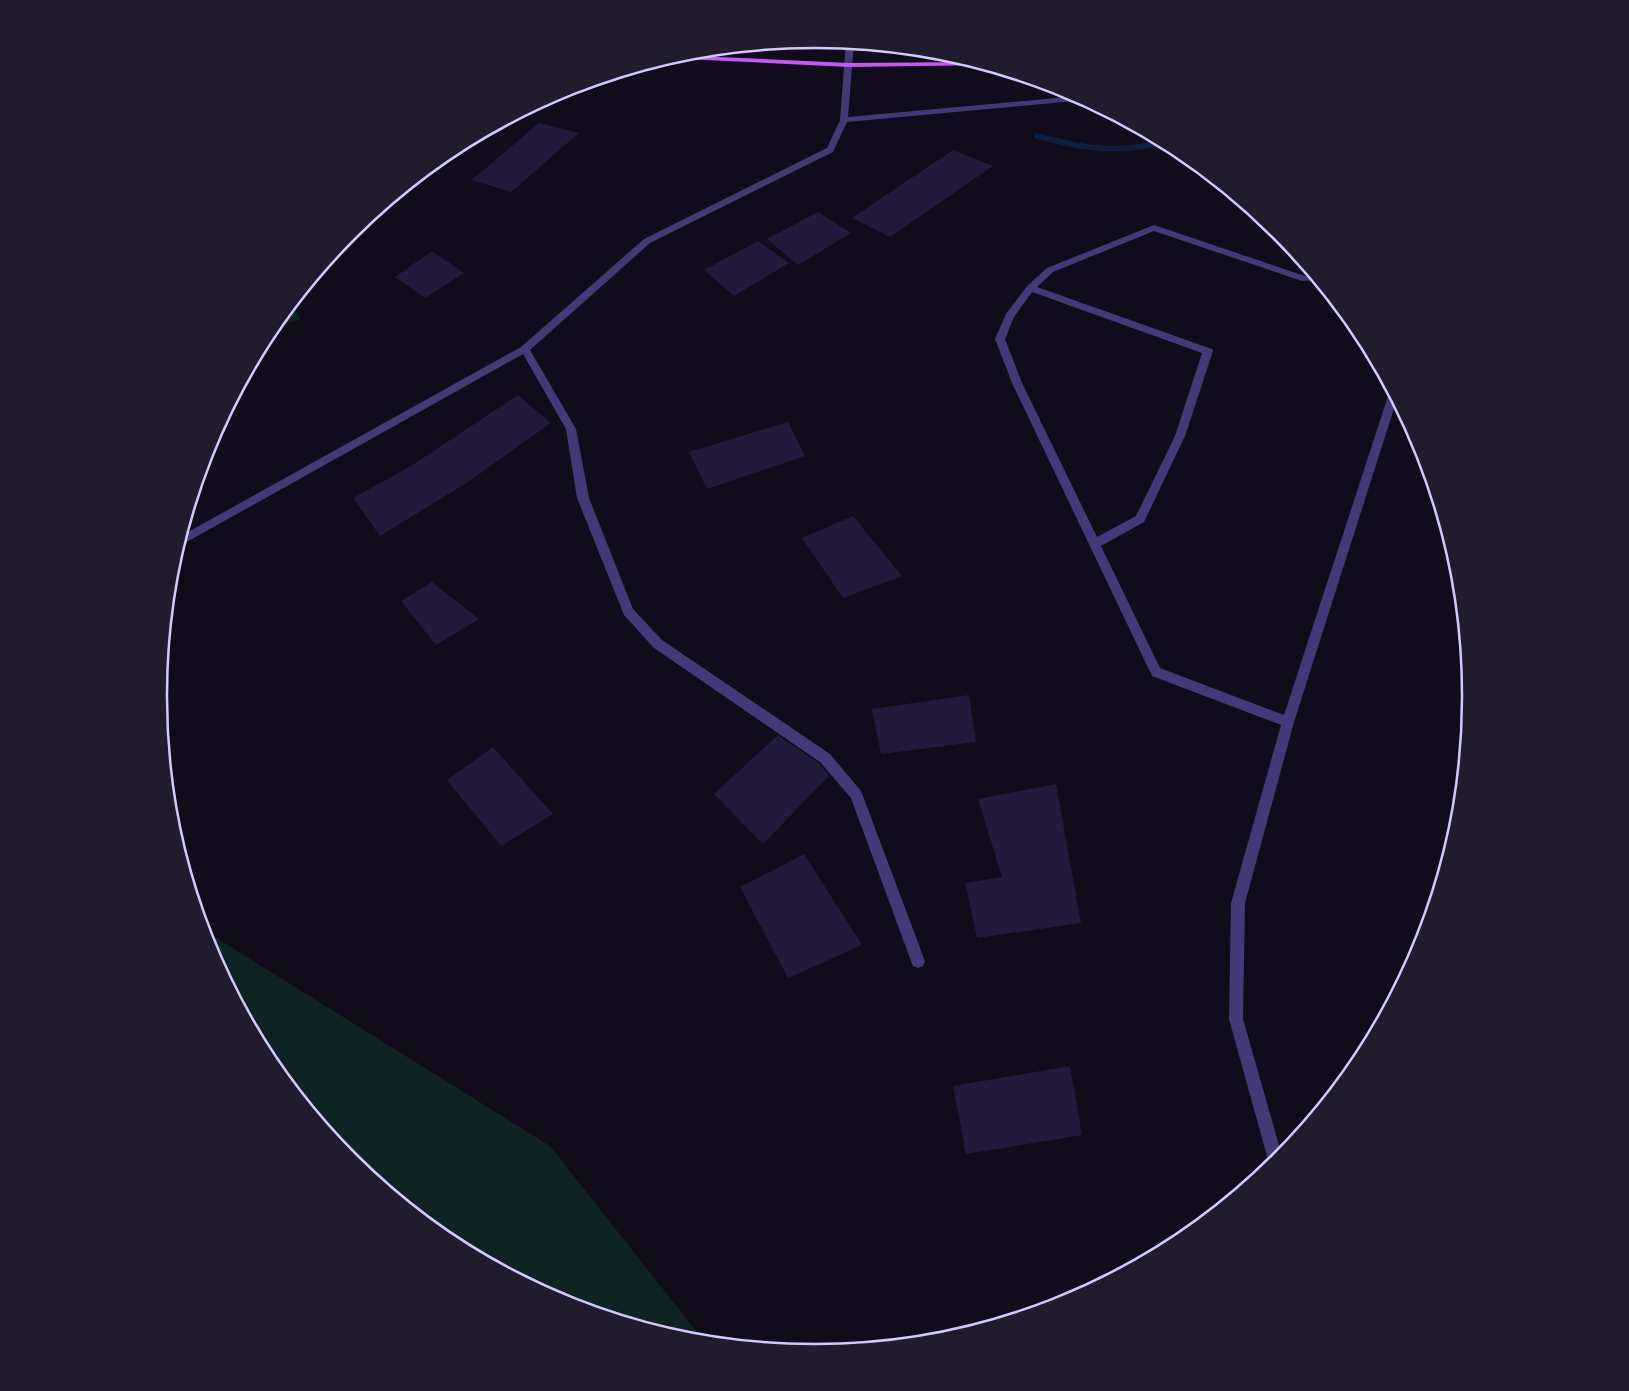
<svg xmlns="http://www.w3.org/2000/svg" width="1629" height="1391" viewBox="0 0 1629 1391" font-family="'Work Sans',sans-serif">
  <rect width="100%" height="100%" fill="#100c1b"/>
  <!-- green -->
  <path fill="#102324" d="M292,301L300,319L269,331V330Z
    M202,929L550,1146L704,1341L686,1340L563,1302L449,1241L350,1160L268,1060L208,947Z"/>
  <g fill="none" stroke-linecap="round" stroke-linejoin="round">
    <!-- stream -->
    <path fill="#0e1e3c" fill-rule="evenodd" d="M1037,133C1069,141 1099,149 1132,145C1145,144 1158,138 1169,144C1120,156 1082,152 1034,138V134Z"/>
  </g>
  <!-- building -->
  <path fill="#221a3a" d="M539,123L579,133L511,192L472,180Z
    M953,150L993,166L890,237L852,218Z
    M818,212L851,233L798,265L767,239Z
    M758,241L789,263L734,296L704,270Z
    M432,251L464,273L425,298L395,277Z
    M518,395L551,423L468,482L380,536L353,498L414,464Z
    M788,422L805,456L707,489L689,452Z
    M853,516L902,576L843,598L802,538Z
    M432,582L479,619L436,645L401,601Z
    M969,695L976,742L881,754L872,709Z
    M778,735L819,763L829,776L763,844L714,794Z
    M493,747L553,814L501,846L447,780Z
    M1056,784L1081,923L977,938L965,883L1002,877L978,799Z
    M804,854L862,945L788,978L740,887Z
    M1070,1066L1082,1135L966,1154L953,1086Z"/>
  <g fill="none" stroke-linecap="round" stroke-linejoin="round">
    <!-- minor -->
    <path fill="#413a76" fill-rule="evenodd" d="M846,42L854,43L848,117L1079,96L1086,100L847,122L833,152L650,243L530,350L576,429L589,498L633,609L662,640L830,754L861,791L925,961L923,966L918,968L913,966L911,961L851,798L820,762L654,648L624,615L577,498L566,429L523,354L176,548L179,537L521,347L644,239L827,148L840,120Z
      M1154,225L1305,276L1314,274L1319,280L1302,281L1154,231L1053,272L1037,287L1212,349L1213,351L1185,436L1144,522L1101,546L1160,668L1284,715L1390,390H1392L1397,399L1294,722L1245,903L1243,1019L1282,1156L1270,1167L1229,1019L1231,903L1281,725L1152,676L1012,383L995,339L1006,314L1027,286L1047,268ZM1032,292L1202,353L1175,436L1136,516L1097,537L1022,383L1005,339L1014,317Z"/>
    <!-- major -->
    <path fill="#c459f3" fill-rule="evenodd" d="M787,41L848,42L875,45L806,47L776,45L772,43Z
      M674,55L849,63L977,62L987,65L849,67L664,58Z"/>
  </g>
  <!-- crop -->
  <path d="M0 0H1629V1391H0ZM814 48H815A647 647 0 0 1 1462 695V697A647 647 0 0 1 815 1344H814A647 647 0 0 1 167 697V695A647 647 0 0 1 814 48Z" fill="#201b2d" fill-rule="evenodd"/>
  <path fill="none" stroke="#d3cafb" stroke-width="2.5" d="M814 48H815A647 647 0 0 1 1462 695V697A647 647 0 0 1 815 1344H814A647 647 0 0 1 167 697V695A647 647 0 0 1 814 48Z"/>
</svg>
